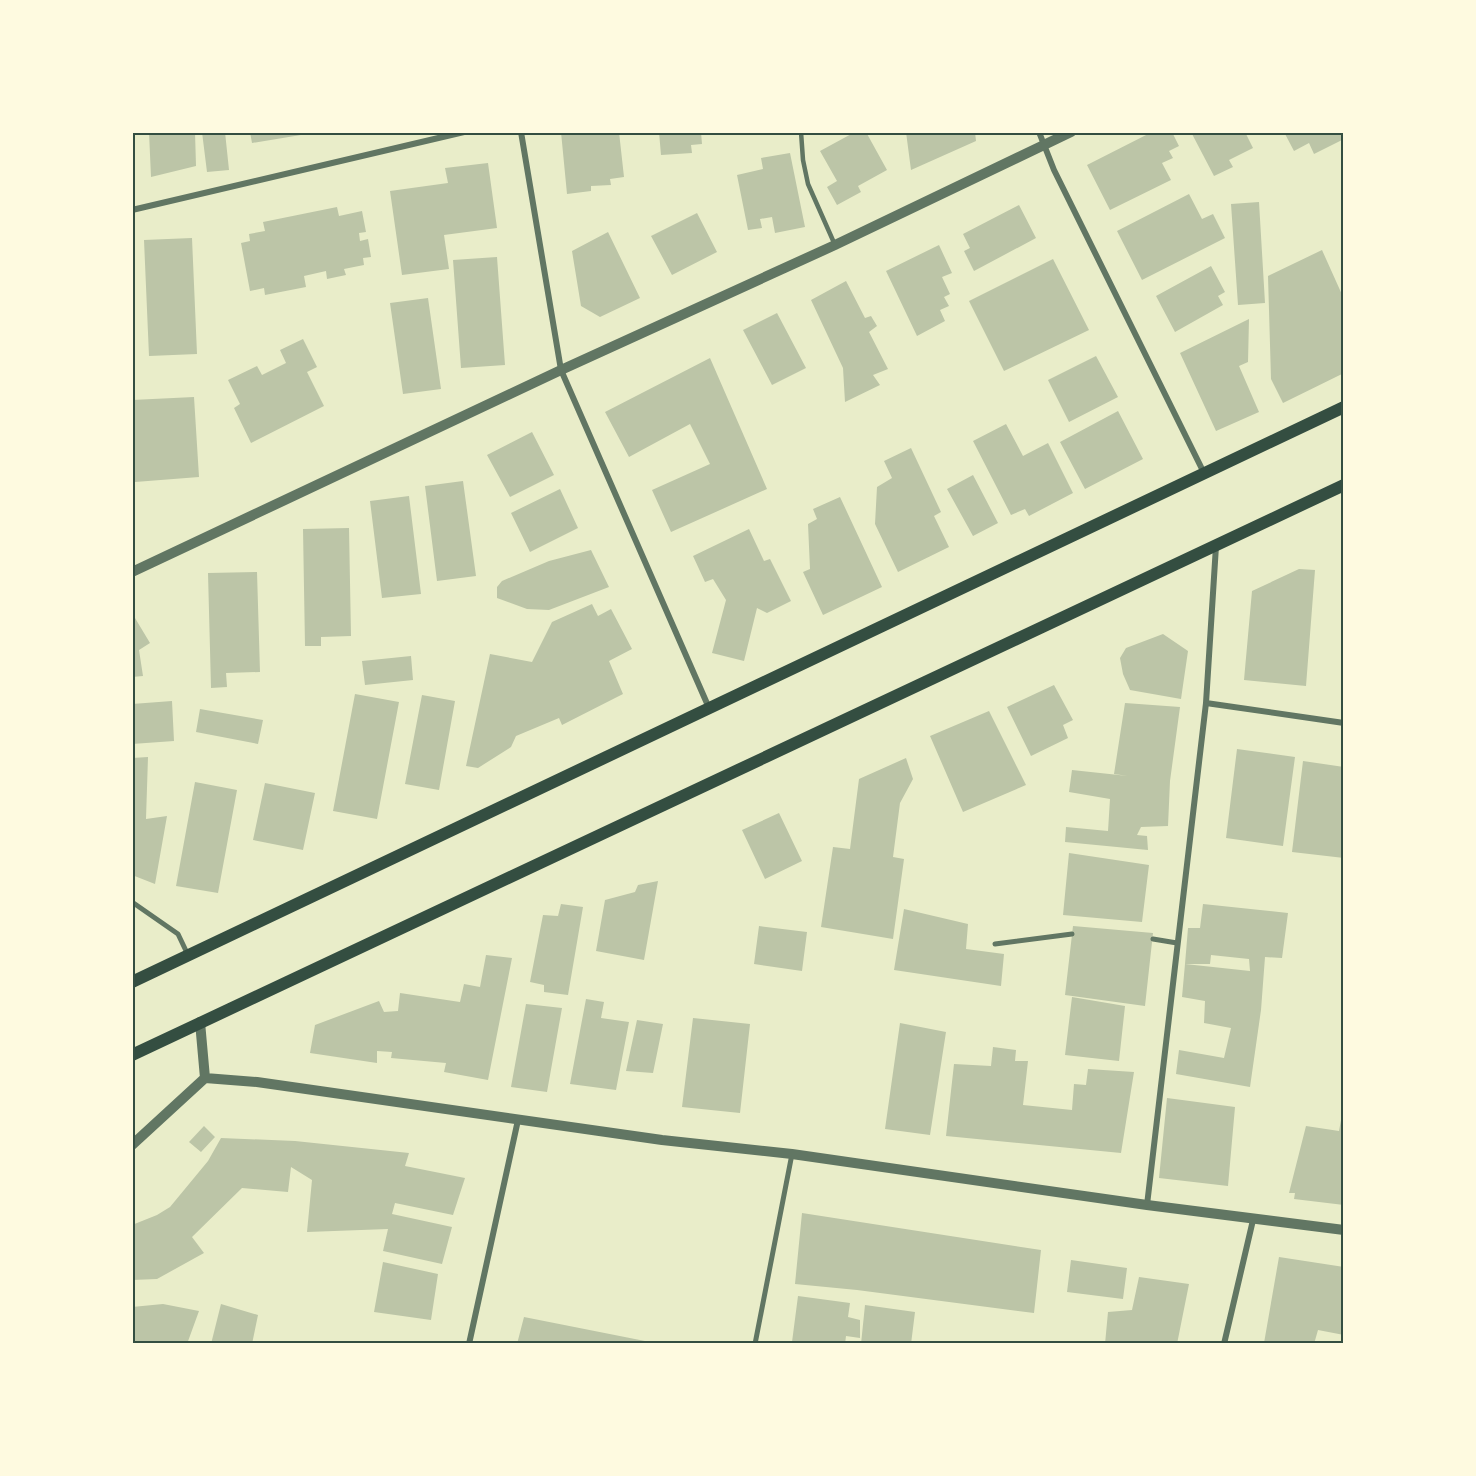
<svg xmlns="http://www.w3.org/2000/svg" width="1476" height="1476" viewBox="0 0 1476 1476" font-family="'Noto Sans',sans-serif">
  <rect width="100%" height="100%" fill="#e9edc9"/>
  <!-- building -->
  <path fill="#bcc5a7" d="M149,132H195L196,166L151,177Z
    M202,132H225L229,170L207,172Z
    M250,132H313V133L252,143Z
    M561,132H619L624,177L610,179L611,185L591,186V191L567,194Z
    M659,132H701L702,144L691,145L692,153L661,155Z
    M855,132H866L887,170L858,186L861,192L837,205L827,187L837,181L820,151Z
    M906,132H975L976,141L911,170Z
    M1152,132H1172L1179,146L1169,151L1173,158L1162,163L1171,180L1110,210L1087,165Z
    M1191,132H1245L1253,148L1229,160L1233,167L1214,176Z
    M1284,132H1344V139L1314,154L1309,143L1294,151Z
    M790,153L805,227L775,233L772,217L760,219L762,228L748,230L737,175L763,169L761,158Z
    M488,163L497,228L444,235L449,269L402,275L390,191L448,183L445,168Z
    M1189,194L1202,219L1213,214L1225,238L1142,280L1117,231Z
    M1259,202L1265,303L1238,305L1231,204Z
    M1019,205L1036,238L974,271L964,251L970,248L963,234Z
    M337,207L339,216L362,211L366,232L359,233L360,241L368,239L371,257L363,258L364,265L344,269L346,275L327,279L326,271L304,276L306,287L265,295L264,288L250,291L241,243L250,241L249,234L265,231L263,222Z
    M697,213L717,252L672,275L651,236Z
    M608,232L640,298L600,317L581,306L572,251Z
    M192,238L197,354L149,356L144,240Z
    M939,245L952,273L942,277L950,294L944,297L949,306L940,310L945,321L917,336L886,271Z
    M1322,250L1344,299V373L1283,403L1271,379L1268,276Z
    M497,257L505,365L461,368L453,260Z
    M1053,259L1089,330L1004,371L969,301Z
    M1211,266L1225,292L1218,296L1223,305L1175,332L1156,296Z
    M846,281L865,318L871,316L877,326L869,332L888,369L873,375L880,385L845,402L843,368L811,300Z
    M428,298L441,389L403,394L390,303Z
    M777,313L806,368L772,385L743,330Z
    M1249,319L1248,362L1239,366L1259,412L1216,431L1180,353Z
    M303,339L317,367L307,372L324,406L251,443L234,408L240,404L228,380L257,366L262,375L286,363L280,350Z
    M1096,356L1118,397L1069,422L1048,380Z
    M710,358L767,489L671,532L652,490L710,464L690,424L629,457L605,412Z
    M194,397L199,477L135,482L132,400Z
    M1118,411L1143,459L1085,489L1060,442Z
    M1006,424L1023,456L1048,443L1073,493L1029,516L1025,509L1011,515L973,441Z
    M532,432L554,475L510,497L487,455Z
    M911,448L941,512L934,516L949,547L898,572L875,524L877,487L892,478L884,461Z
    M973,475L998,523L973,536L947,489Z
    M463,481L476,576L437,581L425,486Z
    M560,489L578,528L530,552L511,513Z
    M409,496L421,594L382,598L370,501Z
    M840,497L882,587L823,615L803,572L810,569L808,524L817,519L813,509Z
    M349,528L351,636L321,637V646H305L303,529Z
    M749,529L764,561L770,559L791,601L767,613L757,608L744,661L712,653L726,600L713,579L705,582L693,556Z
    M591,550L609,587L549,610L527,609L497,598V587L502,581L549,561Z
    M1299,569L1315,570L1306,686L1244,680L1252,591Z
    M257,572L260,672L226,673L227,687L211,688L208,573Z
    M592,604L598,616L611,609L632,649L609,661L623,694L562,725L559,718L516,736L511,747L478,768L466,766L490,654L532,662L552,622Z
    M135,618L150,643L139,650L143,676L132,677V619Z
    M1163,634L1188,651L1181,699L1130,690L1123,674L1120,658L1126,648Z
    M411,656L413,680L365,685L362,661Z
    M1054,685L1073,720L1063,725L1068,738L1031,756L1007,707Z
    M355,694L399,702L377,819L333,811Z
    M422,695L455,701L439,790L405,784Z
    M172,701L174,741L132,744V704Z
    M1125,703L1180,707L1170,781L1168,826L1141,827L1137,835L1147,836L1148,850L1065,842L1066,827L1108,831L1110,799L1069,792L1072,770L1128,776L1114,774Z
    M200,709L263,720L258,744L196,732Z
    M989,711L1026,785L963,812L930,736Z
    M1237,749L1295,757L1283,846L1226,838Z
    M148,757L146,819L167,816L155,884L132,875V758Z
    M906,758L913,779L900,803L893,857L904,859L893,939L821,927L833,847L850,849L859,779Z
    M1303,761L1344,767V858L1292,852Z
    M195,782L237,790L218,893L176,886Z
    M265,783L315,793L303,850L253,840Z
    M779,813L802,861L765,879L742,830Z
    M1069,853L1149,865L1142,922L1063,915Z
    M658,881L644,960L596,951L605,900L635,892L638,885Z
    M561,904L583,907L568,995L544,992V985L530,982L543,915L558,916Z
    M1203,904L1288,913L1282,958L1265,957L1261,1010L1250,1087L1176,1074L1179,1050L1224,1058L1231,1028L1204,1023L1205,1001L1182,997L1185,964L1250,971L1249,959L1211,955L1210,964H1185L1188,928H1200Z
    M904,909L968,924L966,949L1004,954L1001,986L894,970Z
    M759,926L807,932L802,971L754,964Z
    M1073,926L1153,933L1145,1006L1065,995Z
    M486,955L512,958L488,1080L444,1072L446,1063L391,1058L392,1052L377,1051V1063L310,1053L315,1025L379,1001L384,1012L398,1011L400,993L460,1002L464,984L480,987Z
    M1072,997L1125,1006L1119,1061L1065,1055Z
    M586,999L604,1002L601,1018L629,1022L616,1090L570,1084Z
    M526,1004L562,1008L547,1092L511,1087Z
    M693,1018L750,1024L740,1113L682,1107Z
    M637,1020L663,1024L653,1073L626,1071Z
    M900,1023L946,1032L930,1135L885,1129Z
    M993,1047L1016,1050L1015,1061H1028L1023,1105L1072,1110L1074,1084L1086,1085L1088,1069L1134,1072L1121,1153L946,1136L954,1064L991,1066Z
    M1167,1098L1235,1107L1228,1186L1159,1178Z
    M1343,1109L1344,1205L1294,1199L1295,1193H1289L1306,1126L1339,1131Z
    M204,1126L215,1137L201,1152L189,1142Z
    M221,1138L295,1141L409,1153L405,1166L465,1178L453,1215L395,1203L392,1214L452,1227L442,1264L383,1251L388,1229L307,1232L312,1180L291,1167L288,1192L242,1188L192,1237L204,1253L157,1279L132,1280V1225L157,1215L170,1207L208,1161Z
    M802,1213L1041,1250L1034,1313L857,1290L795,1284Z
    M1279,1257L1344,1267V1335L1318,1330L1314,1344L1264,1343Z
    M1071,1260L1127,1268L1123,1299L1067,1292Z
    M383,1262L438,1274L431,1320L374,1312Z
    M1139,1277L1189,1284L1177,1344H1105L1108,1312L1132,1310Z
    M798,1296L850,1303L848,1317L860,1320V1338L846,1336L845,1344H807L792,1342Z
    M163,1304L199,1311L187,1344H132V1307Z
    M221,1304L258,1315L252,1344H211Z
    M865,1305L915,1312L911,1344H861Z
    M524,1317L655,1343V1344H517Z"/>
  <g fill="none" stroke-linecap="round" stroke-linejoin="round">
    <!-- service -->
    <path stroke="#617663" stroke-width="4.5" d="M801,132L803,160L808,184L835,245"/>
    <!-- pedestrian -->
    <path stroke="#617663" stroke-width="5" d="M132,902L178,934L188,955
      M1153,939L1177,943
      M995,944L1072,934
      M755,1344L792,1154"/>
    <!-- minor -->
    <path stroke="#617663" stroke-width="6" d="M521,132L561,370L709,708
      M1039,132L1054,170L1204,473
      M132,210L464,132
      M1206,703L1344,723
      M1147,1205L1206,703L1216,546
      M469,1344L518,1120
      M1224,1344L1253,1220"/>
    <!-- tertiary -->
    <path stroke="#617663" stroke-width="10" d="M132,572L561,370L835,245L1071,132
      M200,1022L205,1078
      M132,1145L205,1078L257,1082L662,1140L792,1154L1147,1205L1344,1230"/>
    <!-- secondary -->
    <path stroke="#344e41" stroke-width="12" d="M132,982L1344,407
      M132,1055L1344,485"/>
  </g>
  <!-- border -->
  <rect width="1476" height="1476" fill="none" stroke="#fefae0" stroke-width="267"/>
  <rect x="134" y="134" width="1208" height="1208" fill="none" stroke="#344e41" stroke-width="2"/>
</svg>
